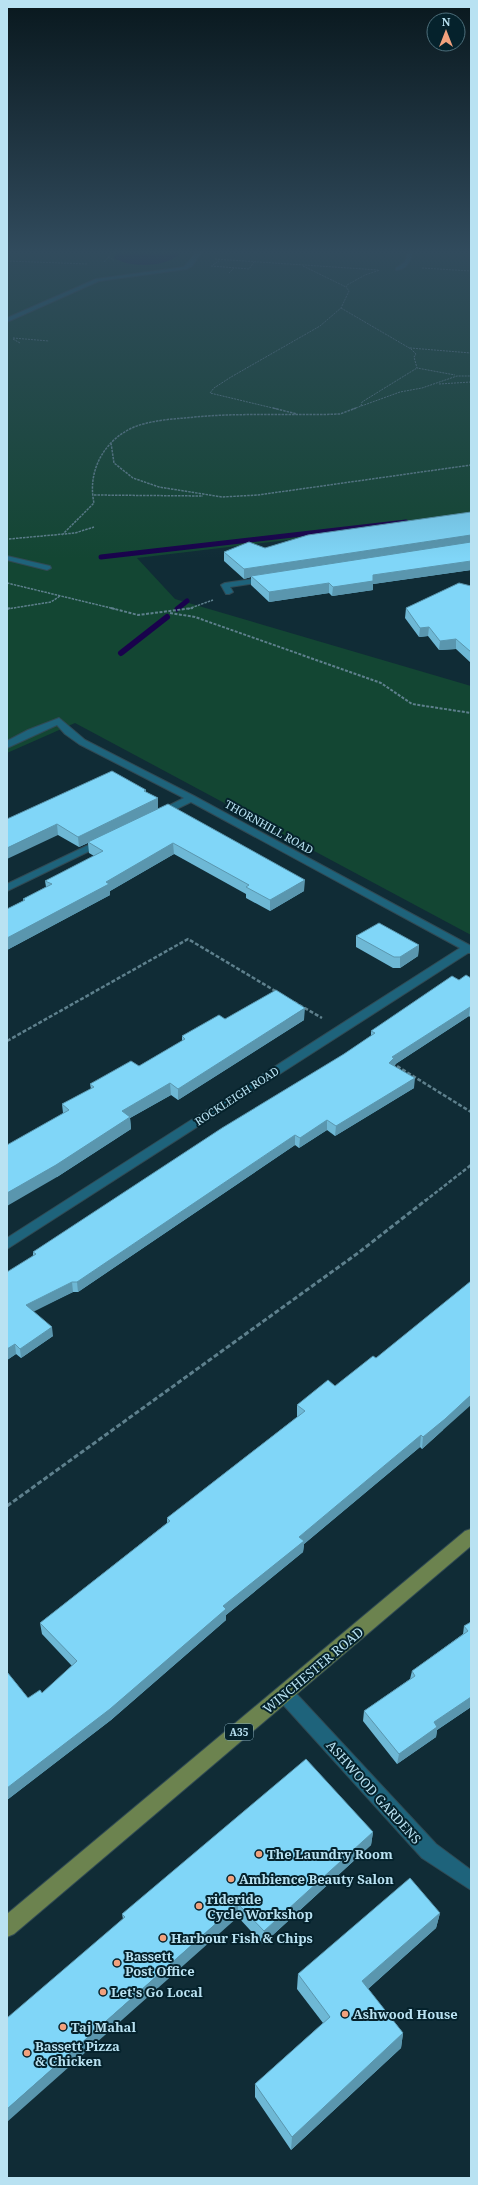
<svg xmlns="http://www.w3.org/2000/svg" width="478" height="2185" viewBox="0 0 478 2185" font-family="'Noto Serif',serif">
  <rect width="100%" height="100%" fill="#102c36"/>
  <!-- green -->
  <path fill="#134633" d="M7,253H471V518L137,558L175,599L471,686V935L75,723L7,753Z"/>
  <!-- water -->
  <path fill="#19024c" d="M117,253H180C167,268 130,268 114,258Z"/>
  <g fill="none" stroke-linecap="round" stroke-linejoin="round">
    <!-- stream-far1 -->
    <path stroke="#19024c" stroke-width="5" d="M101,557L406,522
      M177,609L187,601"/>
    <!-- stream -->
    <path stroke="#19024c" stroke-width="6" d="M121,653L167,617"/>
    <defs>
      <path id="minor" d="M196,253H201L192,266L187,269L99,281L7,322V318L96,279L184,267Z
        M408,253H412C410,262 406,270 396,270V268L405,262Z
        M7,556L50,566L51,568L47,570L7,560Z
        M266,577H269V581L230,587L233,592L229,594H226L221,585L225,583Z
        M59,718L85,740L194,796L471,946V953H468L7,1249V1238L460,948L191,802L162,816H156V812L184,798L79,744L65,734L57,725L7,748V741L28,730Z
        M103,838L106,839V843L7,891V884Z
        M285,1686L291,1688L436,1844L471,1870V1890L422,1858L279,1700L276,1694L279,1688Z"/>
      <path id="major" d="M471,1529V1546L14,1934L7,1937V1914L465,1531Z"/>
    </defs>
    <!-- minor casing -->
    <use href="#minor" stroke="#304a54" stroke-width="2"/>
    <!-- major casing -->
    <use href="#major" stroke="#304a54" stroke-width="2"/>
    <!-- path-far4 -->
    <path stroke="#5e808d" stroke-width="1" stroke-dasharray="2 1" stroke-linecap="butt" d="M108,257L114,260
      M215,259L378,270
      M7,261L88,264
      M104,262L112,253
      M213,265L219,261
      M211,266L249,269L254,262
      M303,266L346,287
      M422,268L471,271
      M229,273L234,268
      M341,308L411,349L416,354L414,357L417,368L455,375
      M13,338L49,341
      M13,339L20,343
      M410,348L471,353
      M439,384L471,382
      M361,406L362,402L417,368
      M277,409L210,393L214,388L231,377L320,326L341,308L349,291L346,287L347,285L365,275L380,270
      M353,409L400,392L422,388L457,376H471"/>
    <!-- path-far3 -->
    <path stroke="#5e808d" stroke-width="1.5" stroke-dasharray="2.5 1" stroke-linecap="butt" d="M273,408L297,414
      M111,443L114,463L133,478L159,487L222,497L258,495L471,465
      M94,495L203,496
      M62,535L94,503C87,471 104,440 134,427C150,421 169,419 185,418C237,412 288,416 340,414L356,408
      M9,539L75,533L94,527
      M7,583L115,609
      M7,609L51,602L60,596
      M188,609L213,600"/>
    <!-- path-far2 -->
    <path stroke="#5e808d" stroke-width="2" stroke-dasharray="3 1.5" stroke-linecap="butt" d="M111,608L138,615L193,608
      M7,609L10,608
      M170,613L195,617L381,683L412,704L471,713"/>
    <!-- path-far1 -->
    <path stroke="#5e808d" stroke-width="2.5" stroke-dasharray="4 2" stroke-linecap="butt" d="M294,1002L322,1018
      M7,1041L188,939L277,992
      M392,1063L471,1112
      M425,1201L471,1165"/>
    <!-- path -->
    <path stroke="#5e808d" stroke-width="3" stroke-dasharray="5 2.5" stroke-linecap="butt" d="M7,1506L358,1253L426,1200"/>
    <!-- minor -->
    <use href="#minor" fill="#1e637b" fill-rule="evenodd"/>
    <!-- major -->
    <use href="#major" fill="#6c834f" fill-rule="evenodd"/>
  </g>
  <!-- wall -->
  <path fill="#6eb8d5" d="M471,512V570L373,584V590L332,596L329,593L269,602L251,585V577L244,579L224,561V552L265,548Z
    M471,586V663L456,649L439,650L428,636L419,637L405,618L406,608Z
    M146,790V792L158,798V809L304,891L270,911L246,898V894L174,854L110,891V895L7,950V909L23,901V899L46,887L45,881L94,856L89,853L88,843L79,847L58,835L7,819Z
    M356,936L419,945L418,956L400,968H393L356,947Z
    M471,978V1018L469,1016L394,1065L414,1088L335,1136L327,1130L299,1148L295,1145L78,1292H73L33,1311L53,1336L21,1358L16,1354L7,1360L33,1255V1252L344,1054L371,1036V1031L459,980Z
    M225,1019L304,1020L178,1100L171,1095L130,1118L131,1129L57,1177L63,1113L62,1104L91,1089L90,1084L139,1066L182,1041V1036Z
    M335,1386L443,1430L422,1449L420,1447L304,1544L303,1552L226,1615V1620L111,1720L7,1800V1672L28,1698L42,1693L72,1666L42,1634L40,1623L167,1523V1518L297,1417V1405Z
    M471,1622V1707L437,1730L436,1737L397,1764L363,1721L364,1711L410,1679L412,1671L463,1634L464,1626Z
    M373,1832L371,1845L263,1944L238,1917L123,1919L122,1914Z
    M440,1913L436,1928L368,1989L403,2033L401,2048L291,2150L255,2097V2084L323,2023L297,1989L298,1974Z"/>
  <!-- shaded-wall -->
  <path fill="#5a96ae" d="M471,535V544L251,576V577L244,579V569Z
    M471,561V570L373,584V590L332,596L333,587L373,575Z
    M329,583V593L269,602V592Z
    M429,627L428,636L419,637L420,628Z
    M456,639V649L439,650L440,641Z
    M158,798V809L79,847L78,837Z
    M57,824L58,835L7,859V848Z
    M173,843L174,854L110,891V895L7,950V938Z
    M305,880L304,891L270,911V900Z
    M419,945L418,956L400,968V957Z
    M470,1007L469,1016L394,1065V1068L389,1063L392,1057Z
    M305,1008L304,1020L178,1100V1089Z
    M415,1078L414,1088L335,1136L336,1126Z
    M170,1083L171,1095L130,1118L131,1129L57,1177L7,1206V1193L122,1111Z
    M327,1120V1130L299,1148L300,1138Z
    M295,1135V1145L78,1292L77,1282Z
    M72,1282L73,1292L27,1315L26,1305Z
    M52,1327L53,1336L21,1358L20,1349Z
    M15,1344L16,1354L7,1360V1349Z
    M471,1395V1405L443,1430L422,1449L423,1437Z
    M421,1435L420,1447L304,1544L303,1552L226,1615V1620L111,1720L7,1800V1788L223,1606L299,1537Z
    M471,1697V1707L437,1730L436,1737L397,1764L399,1754L434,1722Z
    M373,1832L371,1845L263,1944L264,1931Z
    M238,1904V1917L7,2122V2109Z
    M440,1913L436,1928L360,1996L362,1981Z
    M403,2033L401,2048L291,2150L292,2137Z"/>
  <!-- building -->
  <path fill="#80d6f8" stroke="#5a96ae" d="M471,512V535L244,569L224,552L249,542L265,548L308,535Z
    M471,542V561L373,575V581L333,587L329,583L269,592L251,576Z
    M459,583L471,586V652L456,639L440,641L429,627L420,628L406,608Z
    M112,771L146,790L144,791L158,798L78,837L57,824L7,848V819Z
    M168,804L305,880L270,900L246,887L249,885L173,843L106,882L109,884L7,938V909L25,900L23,899L52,884L45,881L103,851L88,842Z
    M379,923L419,945L400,957H394L356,936Z
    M466,975L471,978V1007H470L392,1057L394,1058L389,1063L415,1078L336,1126L327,1120L300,1138L295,1135L77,1282H72L26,1305L52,1327L20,1349L15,1344L7,1349V1272L36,1254L33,1252L222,1128L344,1054L375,1033L371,1031L452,976L459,980Z
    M276,990L305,1008L178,1089L170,1083L122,1111L130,1117L56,1165L7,1193V1145L69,1110L62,1104L94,1087L90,1084L131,1061L139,1066L185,1039L182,1036L219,1015L225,1019Z
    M471,1281V1395L445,1419L423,1437L421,1435L299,1537L304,1541L223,1606L226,1609L110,1709L7,1788V1672L28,1698L40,1690L42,1693L77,1661L40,1623L170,1521L167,1518L305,1411L297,1405L328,1380L335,1386L373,1356L376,1358Z
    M471,1622V1697L434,1722L437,1727L399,1754L364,1711L415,1676L412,1671L468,1631L464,1626Z
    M306,1759L373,1832L264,1931L238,1904L7,2109V2018L125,1917L122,1914Z
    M410,1878L440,1913L362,1981L403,2033L292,2137L255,2084L330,2017L298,1974Z"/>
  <!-- sky -->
  <linearGradient id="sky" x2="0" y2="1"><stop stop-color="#09181e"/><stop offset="0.45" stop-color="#314b5d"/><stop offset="1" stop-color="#314b5d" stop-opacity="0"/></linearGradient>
  <rect width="478" height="559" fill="url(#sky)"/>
  <!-- markers -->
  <g fill="#f1a17d" stroke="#05222c" stroke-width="1.5">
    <circle cx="259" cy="1854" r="4"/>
    <circle cx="231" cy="1879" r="4"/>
    <circle cx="199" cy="1906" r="4"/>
    <circle cx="163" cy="1938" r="4"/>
    <circle cx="117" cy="1963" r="4"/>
    <circle cx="103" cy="1992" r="4"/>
    <circle cx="345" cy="2014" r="4"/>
    <circle cx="63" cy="2027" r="4"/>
    <circle cx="27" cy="2053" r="4"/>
  </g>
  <g text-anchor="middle" stroke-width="4" stroke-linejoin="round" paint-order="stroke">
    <!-- shield labels -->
    <rect fill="#05222c" stroke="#83a8b7" stroke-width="1" x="225" y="1724" width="28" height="16" rx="3"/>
    <g font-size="10" font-weight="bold" fill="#b9e2f2">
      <text x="239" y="1736">A35</text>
    </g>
    <!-- street labels -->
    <g font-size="11" fill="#b9e2f2" stroke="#05222c">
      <text transform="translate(269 827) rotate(29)" y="4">THORNHILL ROAD</text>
      <text transform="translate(237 1096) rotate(-33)" y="4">ROCKLEIGH ROAD</text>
    </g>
    <!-- near-street labels -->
    <g font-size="13" fill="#b9e2f2" stroke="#05222c">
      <text transform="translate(313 1670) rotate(-40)" y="5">WINCHESTER ROAD</text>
      <text transform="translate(374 1792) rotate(48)" y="5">ASHWOOD GARDENS</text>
    </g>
    <!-- near-poi labels -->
    <g font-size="13" font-weight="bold" fill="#b9e2f2" stroke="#05222c" text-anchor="start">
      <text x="267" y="1859">The Laundry Room</text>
      <text x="239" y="1884">Ambience Beauty Salon</text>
      <text x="207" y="1904">rideride<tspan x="207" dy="15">Cycle Workshop</tspan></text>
      <text x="171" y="1943">Harbour Fish &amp; Chips</text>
      <text x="125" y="1961">Bassett<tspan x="125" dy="15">Post Office</tspan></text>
      <text x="111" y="1997">Let's Go Local</text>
      <text x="353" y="2019">Ashwood House</text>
      <text x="71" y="2032">Taj Mahal</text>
      <text x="35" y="2051">Bassett Pizza<tspan x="35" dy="15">&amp; Chicken</tspan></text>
    </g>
  </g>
  <!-- border -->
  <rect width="478" height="2185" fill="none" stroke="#b9e2f2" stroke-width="16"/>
  <!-- north arrow -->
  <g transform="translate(446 32)"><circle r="19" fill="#05222c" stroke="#4d6f7b"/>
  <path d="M0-3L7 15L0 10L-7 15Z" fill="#f1a17d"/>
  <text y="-6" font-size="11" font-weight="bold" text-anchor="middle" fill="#b9e2f2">N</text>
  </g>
</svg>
